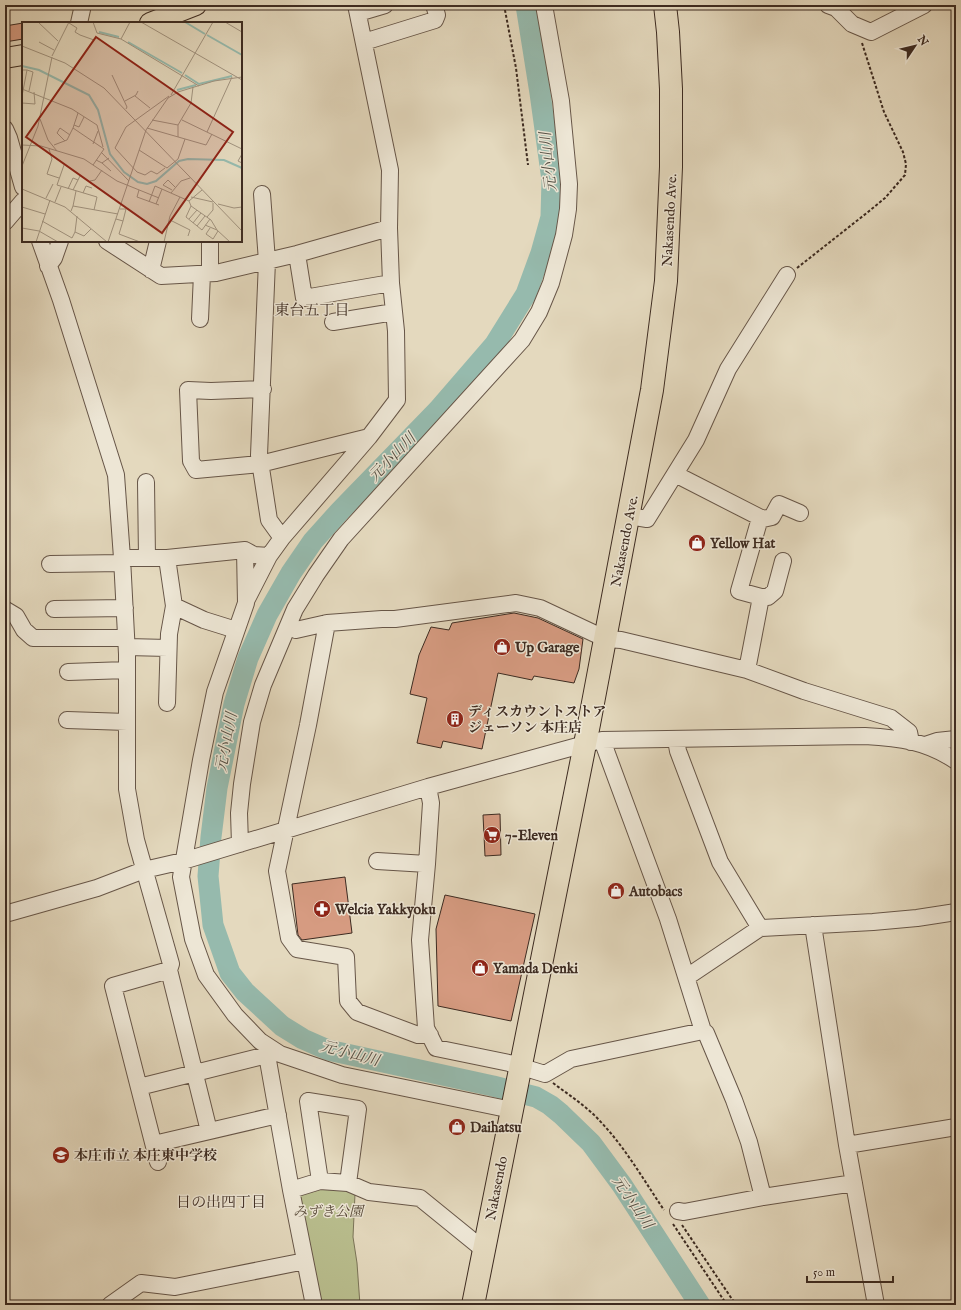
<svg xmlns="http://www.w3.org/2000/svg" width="961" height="1310" viewBox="0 0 961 1310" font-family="'IM FELL English','Noto Serif JP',serif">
  <rect width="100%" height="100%" fill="#e4d9be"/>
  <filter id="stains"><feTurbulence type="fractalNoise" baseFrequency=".005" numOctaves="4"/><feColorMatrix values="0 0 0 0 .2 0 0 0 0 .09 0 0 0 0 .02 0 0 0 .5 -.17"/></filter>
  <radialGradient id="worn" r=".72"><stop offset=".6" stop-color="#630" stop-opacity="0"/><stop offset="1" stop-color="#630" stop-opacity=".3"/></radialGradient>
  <!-- green -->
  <path fill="#b9be8e" stroke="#7b7458" d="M339,1186L355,1194L353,1237L357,1263L360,1305H318L299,1197L300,1192Z"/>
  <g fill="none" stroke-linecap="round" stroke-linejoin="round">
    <!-- river -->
    <path stroke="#96baad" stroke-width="21" d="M526,5L540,93L552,180L551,217L541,253L526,294L495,344L438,410L340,511L313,541L291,573L267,615L248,658L234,704L217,788L211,837L208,876L213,925L230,973L245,992L282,1026L303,1039L328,1050L493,1086L536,1097L550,1105L561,1114L591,1143L622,1185L700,1305"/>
  </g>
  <!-- building -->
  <path fill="#d69b81" stroke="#3d2b21" d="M23,23V39L5,42V26Z
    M514,613L538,618L583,639L579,669L574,683L534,676L532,680L498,673L482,749L443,741L441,748L417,743L427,698L410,694L419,655L431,627L449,630L452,623Z
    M500,814L501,855L485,856L483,815Z
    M345,877L352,933L302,940L298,935L292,884Z
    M445,895L535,914L511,1021L438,1006L436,929Z"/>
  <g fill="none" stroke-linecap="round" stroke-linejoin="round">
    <defs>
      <path id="minor" d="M828,5L836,8L852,24L871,32L924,5
        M358,13L385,5
        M79,23L83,5
        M364,42L435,20L437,15L434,5
        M5,129L9,138L23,187
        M5,222L23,201
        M40,241L61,300L116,475L122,558L127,654V789L136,840L171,964L169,970L209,1131
        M107,241L161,276L216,273L267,261L262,194
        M297,254L304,298L391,283
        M48,266L54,258L60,241
        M151,270L158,241
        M210,273V241
        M200,319L202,274
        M333,322L394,312
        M263,389L211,391L188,390L191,461L196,470L260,464L369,437
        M675,474L763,519L772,517L779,504L800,513
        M146,482L147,558
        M629,516L647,519L696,440L728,369L787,275
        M282,538L369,437L397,400L396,331L391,283L389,228L390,170L356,5
        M245,550L246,603L215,692L201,760L181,877L193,939L206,975L235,1015L260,1041L280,1054L342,1075L512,1110
        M122,558H167L245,550L254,555L269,556L282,538L269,520L259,455L267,261L297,254L389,228
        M167,558L174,606L204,620L236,630
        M50,564L123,563
        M761,597H768L775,591L783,561
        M247,599L269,556
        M54,609L125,608
        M6,610L16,616L24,630L33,638H126
        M288,626L296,630L327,623
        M127,647L168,648
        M747,670L761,597L739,591L760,518
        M68,672L127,670
        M167,703L169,634L174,606
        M67,720L127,722
        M602,740L668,919L703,1031L706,1033L734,1100L749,1142L763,1197
        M676,740L678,751L720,862L760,928
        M925,745L937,741L956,739
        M428,787L431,803L427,864L420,940L426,1028L436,1048L509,1063L545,1074L571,1059L703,1031
        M240,844L239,813L242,784L252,722L263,685L295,609L316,575L341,539L522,340L539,312L551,283L564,235L568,209L569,184L561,101L544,5
        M377,861L427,864
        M5,914L97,888L144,870L183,861L428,787L585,744L602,740L865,736C900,738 926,741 956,761
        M813,925L847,1145L876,1305
        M687,977L760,928L873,922L917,918L956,912
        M430,1035H418L357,1012L348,1001L346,957L297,949L289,938L277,871L308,725L327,623L382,619H395L516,603L540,608L606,639L621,640L747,670L804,691L891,718L909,732L911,742
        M139,1087L267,1055L291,1190L314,1305
        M154,1144L278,1115
        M847,1145L956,1127
        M158,1162L113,986L169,970
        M320,1181L308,1101L358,1109L348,1183
        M291,1190L320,1181L348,1183L369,1192L420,1198L484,1250
        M678,1211L684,1212L763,1197L854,1183
        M110,1305L141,1283L175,1287L305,1261"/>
      <path id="major" d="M150,23L196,5
        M5,58L23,55"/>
      <path id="highway" d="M473,1305L589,724L652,390L666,281L671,167V89L668,32L665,5"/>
    </defs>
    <!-- minor casing -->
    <use href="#minor" stroke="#675648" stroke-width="18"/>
    <!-- major casing -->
    <use href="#major" stroke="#3d2b21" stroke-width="22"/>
    <!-- highway casing -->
    <use href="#highway" stroke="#3d2b21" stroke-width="24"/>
    <!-- path -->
    <path stroke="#3d2b21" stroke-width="2" stroke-dasharray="3 2" stroke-linecap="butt" d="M504,5L516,68L528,165
      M797,268L868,212L885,198L905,175L906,164L903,152L884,112L862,43
      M553,1083C569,1095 586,1106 599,1120C625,1147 643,1179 664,1210
      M673,1224L727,1305
      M682,1225L736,1305"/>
    <!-- minor -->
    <use href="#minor" stroke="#ede6d5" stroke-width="16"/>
    <!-- major -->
    <use href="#major" stroke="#e4d9be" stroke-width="20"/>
    <!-- highway -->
    <use href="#highway" stroke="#e4d9be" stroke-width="22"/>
  </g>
  <!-- icons -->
  <defs>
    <symbol id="shop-disc" viewBox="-11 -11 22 22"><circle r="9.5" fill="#8f2418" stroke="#ede6d5"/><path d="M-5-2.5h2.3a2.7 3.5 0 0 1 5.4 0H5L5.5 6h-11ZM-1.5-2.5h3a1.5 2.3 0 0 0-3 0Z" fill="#fff"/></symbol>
    <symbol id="building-disc" viewBox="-11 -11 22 22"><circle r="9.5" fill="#8f2418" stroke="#ede6d5"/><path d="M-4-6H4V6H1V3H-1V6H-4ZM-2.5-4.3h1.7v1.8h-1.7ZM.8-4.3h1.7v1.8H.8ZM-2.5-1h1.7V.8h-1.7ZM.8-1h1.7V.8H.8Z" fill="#fff"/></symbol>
    <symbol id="supermarket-disc" viewBox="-11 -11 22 22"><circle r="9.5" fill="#8f2418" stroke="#ede6d5"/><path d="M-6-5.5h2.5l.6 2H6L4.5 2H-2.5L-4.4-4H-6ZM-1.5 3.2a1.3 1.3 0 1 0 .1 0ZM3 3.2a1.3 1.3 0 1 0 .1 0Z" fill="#fff"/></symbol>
    <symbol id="pharmacy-disc" viewBox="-11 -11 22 22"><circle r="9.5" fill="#8f2418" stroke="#ede6d5"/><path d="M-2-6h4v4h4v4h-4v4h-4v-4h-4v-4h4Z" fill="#fff"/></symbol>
    <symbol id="school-disc" viewBox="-11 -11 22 22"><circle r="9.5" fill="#8f2418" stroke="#ede6d5"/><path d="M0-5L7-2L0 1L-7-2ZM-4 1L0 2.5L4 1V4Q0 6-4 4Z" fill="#fff"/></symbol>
  </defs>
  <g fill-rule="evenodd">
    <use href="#shop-disc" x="687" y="533" width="20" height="20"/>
    <use href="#shop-disc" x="492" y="637" width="20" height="20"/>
    <use href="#building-disc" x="445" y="709" width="20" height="20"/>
    <use href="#supermarket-disc" x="482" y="825" width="20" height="20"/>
    <use href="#shop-disc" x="606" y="881" width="20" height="20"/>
    <use href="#pharmacy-disc" x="312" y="899" width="20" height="20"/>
    <use href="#shop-disc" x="470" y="958" width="20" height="20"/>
    <use href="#shop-disc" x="447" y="1117" width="20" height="20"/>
    <use href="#school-disc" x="51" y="1145" width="20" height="20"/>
  </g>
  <g text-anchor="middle" stroke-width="3" stroke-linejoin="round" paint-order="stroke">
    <!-- street labels -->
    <g font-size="14" fill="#3d2b21" stroke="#ede6d5">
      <text transform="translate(669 220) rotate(-87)" y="5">Nakasendo Ave.</text>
      <text transform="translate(624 541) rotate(-79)" y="5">Nakasendo Ave.</text>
      <text transform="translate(496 1188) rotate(-79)" y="5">Nakasendo</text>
    </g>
    <!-- poi labels -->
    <g font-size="14" font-weight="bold" fill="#3d2b21" stroke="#ede6d5" text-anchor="start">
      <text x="710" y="548">Yellow Hat</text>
      <text x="515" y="652">Up Garage</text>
      <text x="468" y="716">ディスカウントストア<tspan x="468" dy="16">ジェーソン 本庄店</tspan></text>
      <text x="505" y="840">7-Eleven</text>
      <text x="629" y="896">Autobacs</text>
      <text x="335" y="914">Welcia Yakkyoku</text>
      <text x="493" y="973">Yamada Denki</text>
      <text x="470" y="1132">Daihatsu</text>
      <text x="74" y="1160">本庄市立 本庄東中学校</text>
    </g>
    <!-- park labels -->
    <g font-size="14" font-style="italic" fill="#564837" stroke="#ede6d5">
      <text x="328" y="1216">みずき公園</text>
    </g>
    <!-- water labels -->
    <g font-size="15" font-style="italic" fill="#534f44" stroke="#ede6d5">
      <text transform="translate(548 162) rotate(-96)" y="5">元小山川</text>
      <text transform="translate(392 457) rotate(-46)" y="5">元小山川</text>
      <text transform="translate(226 742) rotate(-79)" y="5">元小山川</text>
      <text transform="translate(350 1053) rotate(15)" y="5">元小山川</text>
      <text transform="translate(633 1202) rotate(56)" y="5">元小山川</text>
    </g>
    <!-- neighbourhood labels -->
    <g font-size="15" fill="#3d2b21" stroke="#ede6d5">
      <text x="312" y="315">東台五丁目</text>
      <text x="221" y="1207">日の出四丁目</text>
    </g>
  </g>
  <!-- overview -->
  <g transform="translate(22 22)">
    <rect width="220" height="220" fill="#e4d9be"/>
    <path fill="none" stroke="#96baad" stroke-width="2" d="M163,0L183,12M77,10L97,15M185,13L220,33M106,20L160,51M0,44L17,48L67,73L76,88L88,132L102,150L116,160L125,162L134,159L157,139L166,137L202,138L220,146M163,53L177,62L210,54M155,68L174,63"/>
    <path fill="none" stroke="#a1937f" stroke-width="1" d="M16,0L36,19M71,0L75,11L99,17L177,64M119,0L220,58M203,0L220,10M47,1L55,6L53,10L58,13L72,18M99,17L108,0M17,20L32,28M0,24L43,41L82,66L220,209M30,34L47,0M0,48H5L0,74M5,48L11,50L7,69M90,53L105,85L104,87M0,67L50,87L75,103L81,125M149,73L191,0M113,74L128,86M103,79L114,73L116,69M0,81L13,82L12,70M56,91L51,106L82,127L71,143M18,97L26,118L35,129M130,98L156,103M160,98L220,127M52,103L57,105L62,95M125,106L184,123L190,112M185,110L210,55M156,115V103L169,81L171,65M43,119L35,111L38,106L48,113M71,122L76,109M0,123L19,124L62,137L95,159L137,176M32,123L45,118L51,106M27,127L30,137L25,152L37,156M117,128L145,146L156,137L163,117M79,130L107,159M220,132L216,139L220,141M74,138L80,141L87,136M80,141L89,149M42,143L35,163L75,175L72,188M0,144L16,104L30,35M143,146L135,152L129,149L123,153L115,150L93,126L104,105L147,74M68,159L73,158L80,148M0,167L43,185L85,220M46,167L51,156L56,158M51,168L58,154M117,168L115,175L137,183M150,168L141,163L146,158L153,165M61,171L64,164L70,166M149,171L159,159L168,156M169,175L191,180M24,176L31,162M167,179L180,168M33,180L39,165M127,180L133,164L167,179L169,184L189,198L195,208L208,220M134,182L140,167M196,182L212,186L220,185M51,184L54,169M169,184L164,195L180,208L188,197M0,185L23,192M98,187H104L101,199M49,189L51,184L96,192M185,195L191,188V181M94,197L101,199L97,212L118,220M167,197L175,188M148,198L168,208L166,214M20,199L50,216L53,210L62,214L69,207M171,201L179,191M183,203L195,208M175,204L183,194M0,206L17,209L36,220M188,206L184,212L191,217L196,209M53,210L55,194M14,220L28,178M86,220L124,108L146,76L156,70L192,59L220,55M142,220L148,194L158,175"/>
    <path fill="#8f2418" fill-opacity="0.15" stroke="#8f2418" stroke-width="2" d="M74,15L211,110L140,211L4,115Z"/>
    <rect width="220" height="220" fill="none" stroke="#3d2b21" stroke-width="2"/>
  </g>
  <!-- margin -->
  <rect width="961" height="1310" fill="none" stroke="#e4d9be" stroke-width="20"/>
  <rect x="6" y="6" width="949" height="1298" fill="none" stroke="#3d2b21" stroke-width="2"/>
  <rect x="10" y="10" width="941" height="1290" fill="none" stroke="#3d2b21"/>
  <!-- north arrow -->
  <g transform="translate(915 46) rotate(55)" stroke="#ede6d5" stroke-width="3" paint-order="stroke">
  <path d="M0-3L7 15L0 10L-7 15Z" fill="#3d2b21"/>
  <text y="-6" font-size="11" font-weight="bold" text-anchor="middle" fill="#3d2b21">N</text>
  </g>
  <!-- scale -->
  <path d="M807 1276v6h86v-6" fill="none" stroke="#3d2b21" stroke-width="2"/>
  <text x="813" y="1276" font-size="12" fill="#3d2b21" stroke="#ede6d5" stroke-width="3" paint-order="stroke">50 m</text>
  <rect width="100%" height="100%" filter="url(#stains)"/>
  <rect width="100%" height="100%" fill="url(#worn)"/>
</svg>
